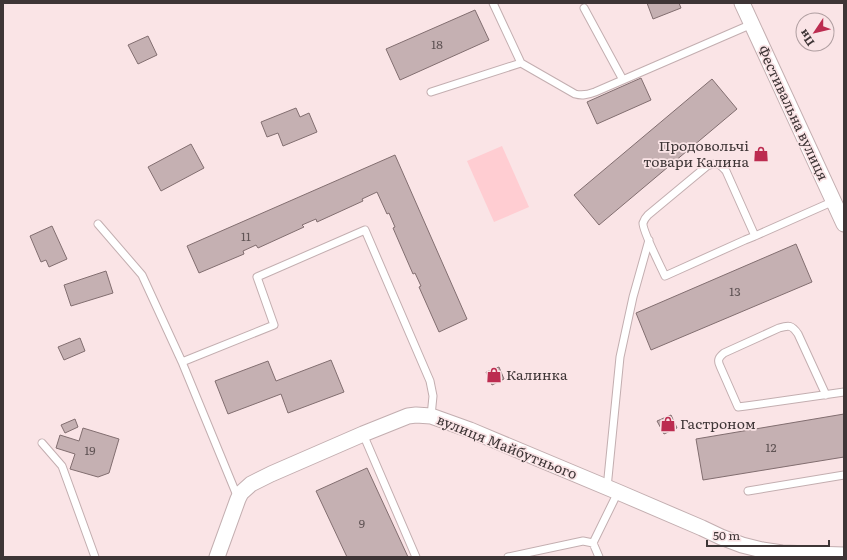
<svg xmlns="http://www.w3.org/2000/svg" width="847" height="560" viewBox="0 0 847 560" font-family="Literata,serif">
  <rect width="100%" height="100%" fill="#fae4e6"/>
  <!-- green -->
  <path fill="#ffcdd2" d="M502,146L529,207L494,222L467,161Z"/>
  <!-- building -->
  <path fill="#c5b0b2" stroke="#826e70" d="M647,3H679L681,8L653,19Z
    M475,10L489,40L400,80L386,49Z
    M148,36L157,55L138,64L128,45Z
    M641,78L651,100L597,124L587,102Z
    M712,79L737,109L599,225L574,195Z
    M296,108L300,117L309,113L317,132L283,146L278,133L267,137L261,122Z
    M191,144L204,168L161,191L148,167Z
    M395,155L467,319L439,332L419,287L421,286L415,273L413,274L393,228L395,227L389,213L387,214L377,192L362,199L363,201L317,222L316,219L302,225L304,227L258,248L256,245L243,251L244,254L199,273L187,246Z
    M52,226L67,259L49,267L46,260L41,262L30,236Z
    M796,244L812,282L651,350L636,313Z
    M106,271L113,293L71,306L64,285Z
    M80,338L85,351L64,360L58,347Z
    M331,360L344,392L288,413L281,394L228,414L215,381L268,361L276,381Z
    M499,367L504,379L492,385L486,372Z
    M844,414V457L703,480L696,439Z
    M671,415L677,428L664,434L657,421Z
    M75,419L78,427L65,433L61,425Z
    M83,428L119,439L109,473L98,477L70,469L75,454L56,448L60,435L79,441Z
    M367,468L408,557H347L316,491Z"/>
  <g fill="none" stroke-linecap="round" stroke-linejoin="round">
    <defs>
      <path id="service" d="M493,3L521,63L575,94C582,96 587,95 595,92L752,24
        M584,8L623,80
        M431,92L521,63
        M98,224L142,275L182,362L238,498
        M755,236L726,171C719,163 716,162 707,166L648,215C646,217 644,220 643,223C642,230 661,267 665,276L745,240L755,236L834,201
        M182,362L274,325L257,277L365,230L430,381L433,396L431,416
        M826,395L798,334C792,325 789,325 779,328L724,353C719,357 717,360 720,366L738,407L746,406L844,392
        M363,434L416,557
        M42,443L62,466L95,557
        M607,488L620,357L633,297L649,240
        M748,491L844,475
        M593,543L599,557
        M508,557L583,541L593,543L618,492"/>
      <path id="minor" d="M742,3L844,224
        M217,557L238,499L241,493L251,484L271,474L363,434L408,416L416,415L431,416L470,430L618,492L702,528L721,537L742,545L762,550L782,553L844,555"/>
    </defs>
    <!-- service casing -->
    <use href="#service" stroke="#c3aeb0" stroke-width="9"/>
    <!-- minor casing -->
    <use href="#minor" stroke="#c3aeb0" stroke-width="17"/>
    <!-- service -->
    <use href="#service" stroke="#fff" stroke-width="7"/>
    <!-- minor -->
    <use href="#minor" stroke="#fff" stroke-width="15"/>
  </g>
  <!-- icons -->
  <defs>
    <symbol id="shop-bare" viewBox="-9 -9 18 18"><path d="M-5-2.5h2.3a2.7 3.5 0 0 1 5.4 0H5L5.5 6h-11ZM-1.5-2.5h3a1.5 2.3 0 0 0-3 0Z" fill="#bc2c50" stroke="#fae4e6" stroke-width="2.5" paint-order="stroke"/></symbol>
  </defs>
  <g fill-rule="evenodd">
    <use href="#shop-bare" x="750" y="143" width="22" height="22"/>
    <use href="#shop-bare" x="483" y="364" width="22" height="22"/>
    <use href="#shop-bare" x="657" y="413" width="22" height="22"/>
  </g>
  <g text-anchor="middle" stroke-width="3.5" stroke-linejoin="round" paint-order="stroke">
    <!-- number labels -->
    <g font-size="12" fill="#605455">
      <text x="437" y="49">18</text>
      <text x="246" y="241">11</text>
      <text x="735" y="296">13</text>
      <text x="771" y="452">12</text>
      <text x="90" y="455">19</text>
      <text x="362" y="528">9</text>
    </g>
    <!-- street labels -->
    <g font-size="14" fill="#3e3536" stroke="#fae4e6">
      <text transform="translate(793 113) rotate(65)" y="5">Фестивальна вулиця</text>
      <text transform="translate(507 447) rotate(22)" y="5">вулиця Майбутнього</text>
    </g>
    <!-- poi labels -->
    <g font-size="14" fill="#3e3536" stroke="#fae4e6" text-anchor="start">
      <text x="749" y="151" text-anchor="end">Продовольчі<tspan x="749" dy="16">товари Калина</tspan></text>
      <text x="506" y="380">Калинка</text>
      <text x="680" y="429">Гастроном</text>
    </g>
  </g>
  <!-- border -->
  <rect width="847" height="560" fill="none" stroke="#3e3536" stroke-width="8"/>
  <!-- north arrow -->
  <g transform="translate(815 32) rotate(235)"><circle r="19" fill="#fae4e6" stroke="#af9ea0"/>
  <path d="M0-3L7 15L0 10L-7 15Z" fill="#bc2c50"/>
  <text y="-6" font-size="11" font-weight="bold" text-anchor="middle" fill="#3e3536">Пн</text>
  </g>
  <!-- scale -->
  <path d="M707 540v6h122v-6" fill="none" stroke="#3e3536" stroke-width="2"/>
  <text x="713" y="540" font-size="12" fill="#3e3536" stroke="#fae4e6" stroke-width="3" paint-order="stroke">50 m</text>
</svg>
